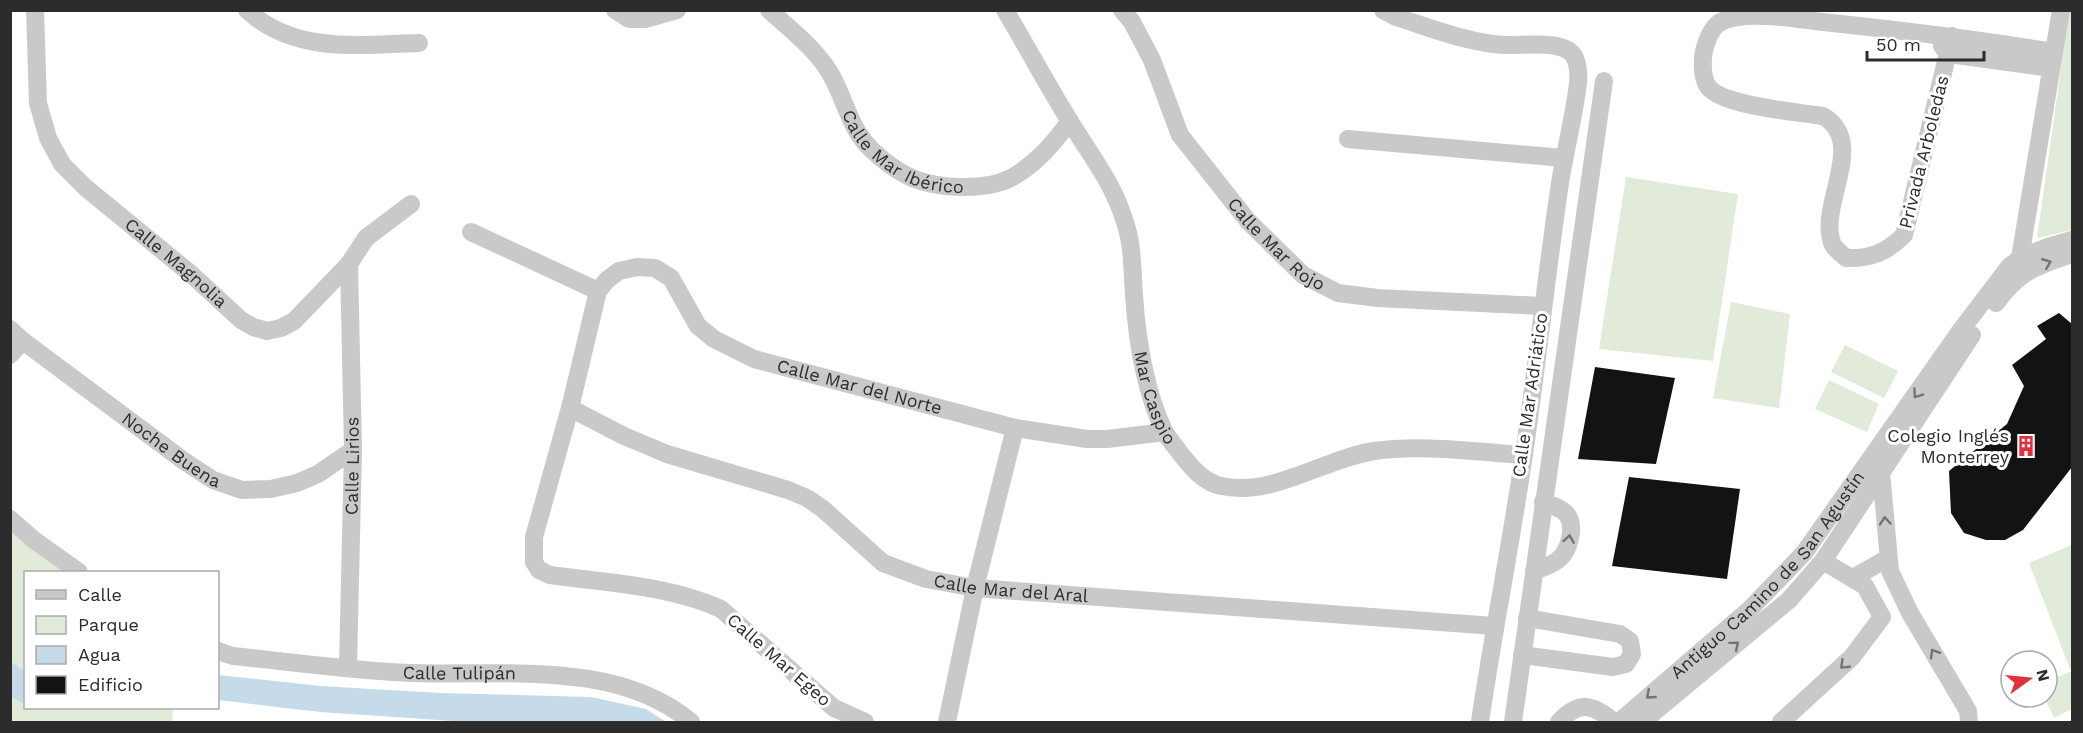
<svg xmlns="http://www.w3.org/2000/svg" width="2083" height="733" viewBox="0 0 2083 733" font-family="'Work Sans',sans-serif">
  <rect width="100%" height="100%" fill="#fff"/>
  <!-- green -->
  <path fill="#e2eada" d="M2069,11H2072V230L2037,238Z
    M1626,177L1738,194L1713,361L1599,349Z
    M1731,302L1790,314L1779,408L1713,398Z
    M1845,345L1898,371L1884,398L1831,372Z
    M1829,380L1879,404L1867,432L1815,409Z
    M10,517L80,572H26V708H173L172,722H11Z
    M2072,545V668L2070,669L2029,563Z
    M2072,671V709L2054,718L2044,697H2047V681Z"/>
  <!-- water -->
  <path fill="#c6dbe9" d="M10,662L25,671V704L11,697Z
    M218,675L321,686L441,693L591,697L646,709L666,722H468L320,712L218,700Z"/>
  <!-- building -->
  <path fill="#131313" d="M2059,313L2072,324V467L2023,530L2005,540H1986L1964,533L1951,513L1949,471L2007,424L2024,386L2012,365L2046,339L2037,326Z
    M1595,367L1675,378L1656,464L1578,459Z
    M1629,477L1740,489L1727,579L1612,566Z"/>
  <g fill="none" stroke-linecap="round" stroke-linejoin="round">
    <!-- minor -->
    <g stroke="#c9c9c9" stroke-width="18">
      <path id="s1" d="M35,10L38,103L48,138L62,164L86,188L191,274L241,320L253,327L267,331L281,328L294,321L349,264L366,238L411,204"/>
      <path d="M247,10C294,54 360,45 419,43"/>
      <path d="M615,10L629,19H645L677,10"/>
      <path id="s2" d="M769,10C790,29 815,48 830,73C845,98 849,128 871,149C882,160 897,171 912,178C938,189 985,191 1011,178C1036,164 1053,144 1070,121"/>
      <path id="s3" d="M1005,10C1027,47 1047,84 1069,120C1089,153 1112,181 1124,219C1133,244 1132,268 1134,295C1137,341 1144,388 1164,431C1168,438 1175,446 1180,453C1191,467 1203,482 1221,486C1274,497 1323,459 1374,451C1422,444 1476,452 1524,455"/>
      <path id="s4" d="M1122,10L1132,22L1152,60L1180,135L1248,221L1303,275L1338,293L1378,298L1542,306"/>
      <path d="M1383,10L1396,17C1431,28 1468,43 1505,45C1523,46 1563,39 1574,56C1578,63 1579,75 1578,83C1574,118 1564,154 1559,190C1546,278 1537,366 1524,454C1511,544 1493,633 1480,722"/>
      <path d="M1952,36L1904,235C1887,252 1871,259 1846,258C1842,254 1836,250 1833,245C1816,207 1869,143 1823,116C1799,112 1718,106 1707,85C1701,74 1702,55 1706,44C1712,26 1718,20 1737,17C1768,13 1801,20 1832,23C1907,31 1980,40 2054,52"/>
      <path d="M1942,46L1949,54L2051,68"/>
      <path d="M1348,139L1563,158"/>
      <path d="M471,232L598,291"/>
      <path d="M2021,266L2020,258L2061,10"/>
      <path d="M1996,303C2019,271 2036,266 2072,254"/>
      <path id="s5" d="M10,329L23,341L184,461L213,480L242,490L271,489L297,483L318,474L353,450"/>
      <path d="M10,355L23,341"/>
      <path id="s6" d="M570,408L624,436L667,454L788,490L807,498L823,509L883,563L926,579L975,588L1494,626"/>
      <path d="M1881,472L1890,571L1910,613L1968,711L1969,722"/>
      <path d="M10,519L34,540L79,572"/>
      <path d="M1534,571C1542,568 1553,565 1559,559C1569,551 1575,528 1568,516C1563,508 1551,505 1543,502"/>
      <path d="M1853,578L1888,558"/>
      <path id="s7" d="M218,651L233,656C293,662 354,671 414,673C504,676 617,660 691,722"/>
      <path d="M1522,655L1613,667L1626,664L1632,654L1630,641L1620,634L1527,618"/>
      <path id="s8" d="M348,667L353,450L349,264"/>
      <path id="s9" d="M865,722L834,708L721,609C668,585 606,583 550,575L539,570L534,562V537L570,408L598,291L607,280L619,271L637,267L655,268L671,278L698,326L714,339L754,359L1015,428L1087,439H1107L1165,432"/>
      <path d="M947,722L975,588L1015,428"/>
      <path d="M1513,722L1604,81"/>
      <path d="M1559,722C1579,700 1593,704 1614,722"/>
      <path id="s10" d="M1619,722L1750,609L1804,553L1961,330L2009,267L2020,258L2048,247L2072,240"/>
      <path d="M1642,722L1789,600L1823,561L1972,335"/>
      <path d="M1781,722L1852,657L1882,617L1865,586L1823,561"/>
    </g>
  </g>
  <!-- one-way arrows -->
  <defs><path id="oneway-chevron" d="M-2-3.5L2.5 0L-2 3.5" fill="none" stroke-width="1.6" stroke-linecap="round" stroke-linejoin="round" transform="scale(1.5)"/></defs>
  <g stroke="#737373">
    <use href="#oneway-chevron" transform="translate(2047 263) rotate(-22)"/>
    <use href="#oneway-chevron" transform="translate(1917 394) rotate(125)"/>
    <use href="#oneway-chevron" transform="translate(1885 521) rotate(-95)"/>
    <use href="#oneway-chevron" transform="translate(1569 539) rotate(-81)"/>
    <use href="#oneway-chevron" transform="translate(1735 645) rotate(-40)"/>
    <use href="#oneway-chevron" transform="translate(1934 653) rotate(-121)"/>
    <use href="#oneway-chevron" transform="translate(1844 665) rotate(136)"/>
    <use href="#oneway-chevron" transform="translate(1650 695) rotate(139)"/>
  </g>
  <!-- icons -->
  <defs>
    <symbol id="building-bare" viewBox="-9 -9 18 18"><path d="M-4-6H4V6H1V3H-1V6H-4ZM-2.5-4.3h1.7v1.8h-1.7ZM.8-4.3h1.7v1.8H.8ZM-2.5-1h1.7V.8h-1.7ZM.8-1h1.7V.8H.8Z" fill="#df323c" stroke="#fff" stroke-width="2.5" paint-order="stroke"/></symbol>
  </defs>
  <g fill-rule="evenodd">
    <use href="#building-bare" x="2011" y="431" width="30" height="30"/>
  </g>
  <g text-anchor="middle" stroke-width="6" stroke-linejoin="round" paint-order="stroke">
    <!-- street labels -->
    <g font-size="18" fill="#2c2c2c" stroke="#fff">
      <text dy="6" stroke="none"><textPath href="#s2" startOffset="204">Calle Mar Ibérico</textPath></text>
      <text transform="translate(1924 152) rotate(-76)" y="6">Privada Arboledas</text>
      <text dy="6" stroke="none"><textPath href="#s4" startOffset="285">Calle Mar Rojo</textPath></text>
      <text dy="6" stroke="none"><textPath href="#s1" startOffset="310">Calle Magnolia</textPath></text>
      <text dy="6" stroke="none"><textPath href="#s9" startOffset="974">Calle Mar del Norte</textPath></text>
      <text transform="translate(1530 395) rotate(-82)" y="6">Calle Mar Adriático</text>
      <text dy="6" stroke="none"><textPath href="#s3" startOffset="423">Mar Caspio</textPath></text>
      <text dy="6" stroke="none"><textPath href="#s5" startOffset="202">Noche Buena</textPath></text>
      <text dy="6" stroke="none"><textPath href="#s8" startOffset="201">Calle Lirios</textPath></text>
      <text dy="6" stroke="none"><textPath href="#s10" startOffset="210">Antiguo Camino de San Agustín</textPath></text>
      <text dy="6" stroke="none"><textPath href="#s6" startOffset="486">Calle Mar del Aral</textPath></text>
      <text transform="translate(779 660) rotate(41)" y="6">Calle Mar Egeo</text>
      <text dy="6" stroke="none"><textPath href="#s7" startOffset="243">Calle Tulipán</textPath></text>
    </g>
    <!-- poi labels -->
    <g font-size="18" fill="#2c2c2c" stroke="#fff" text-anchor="end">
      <text x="2009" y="442">Colegio Inglés<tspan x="2009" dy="21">Monterrey</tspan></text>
    </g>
  </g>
  <!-- border -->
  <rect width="2083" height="733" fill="none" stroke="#2c2c2c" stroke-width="24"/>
  <!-- legend -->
  <rect x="24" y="571" width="195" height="138" fill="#ffffff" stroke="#ababab" stroke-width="1.5"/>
  <rect x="36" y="590" width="30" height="9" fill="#c9c9c9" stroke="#ababab" stroke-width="1.5"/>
  <text x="78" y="601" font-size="18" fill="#2c2c2c">Calle</text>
  <rect x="36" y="616" width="30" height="18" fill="#e2eada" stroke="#ababab" stroke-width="1.5"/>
  <text x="78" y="631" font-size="18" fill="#2c2c2c">Parque</text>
  <rect x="36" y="646" width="30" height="18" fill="#c6dbe9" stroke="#ababab" stroke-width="1.5"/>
  <text x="78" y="661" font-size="18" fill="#2c2c2c">Agua</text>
  <rect x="36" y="676" width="30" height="18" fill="#131313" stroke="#ababab" stroke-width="1.5"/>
  <text x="78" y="691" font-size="18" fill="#2c2c2c">Edificio</text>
  <!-- north arrow -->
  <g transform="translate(2029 679) rotate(75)"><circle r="28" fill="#ffffff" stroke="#ababab" stroke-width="1.5"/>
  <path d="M0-4.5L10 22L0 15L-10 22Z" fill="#df323c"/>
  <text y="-9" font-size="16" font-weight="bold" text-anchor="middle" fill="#2c2c2c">N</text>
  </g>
  <!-- scale -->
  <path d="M1867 51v9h117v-9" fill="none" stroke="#2c2c2c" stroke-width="3"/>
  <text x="1876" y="51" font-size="18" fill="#2c2c2c" stroke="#ffffff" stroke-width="4.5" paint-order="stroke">50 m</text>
</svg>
